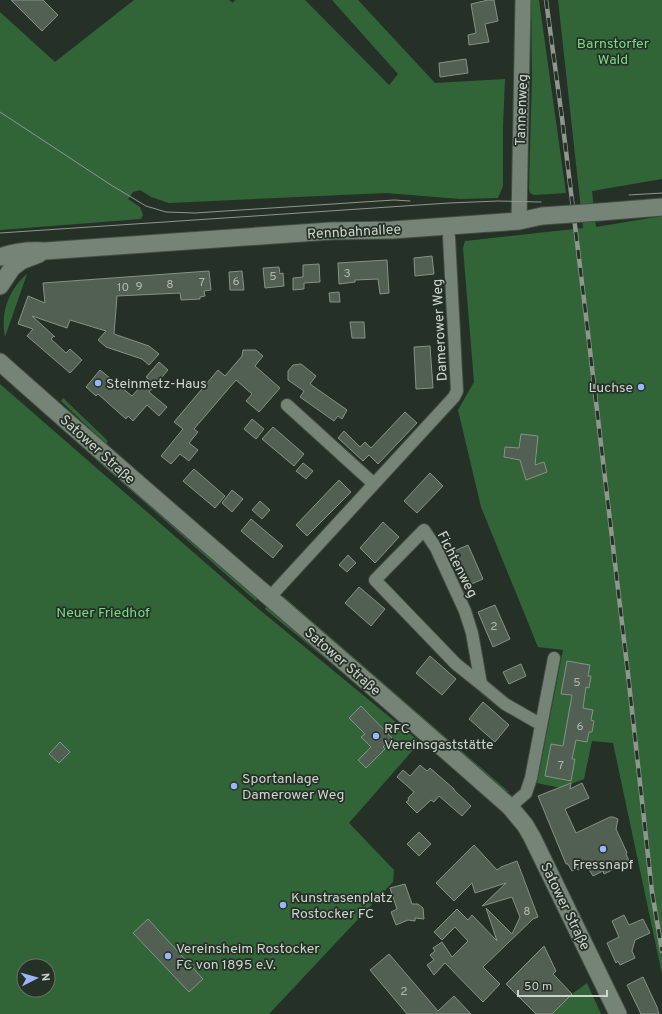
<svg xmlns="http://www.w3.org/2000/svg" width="662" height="1014" viewBox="0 0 662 1014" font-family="Overpass,sans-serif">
  <rect width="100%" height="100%" fill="#253126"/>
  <!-- green -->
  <path fill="#316538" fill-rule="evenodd" d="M134,0H229L233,3L235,0H305L389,85L398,74L332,0H358L435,83L505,79L503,126V186L498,198L460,199L386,193L169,203L151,197L140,190L133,192L128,199L140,207L143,215L141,219L0,230V12L55,62Z
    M531,0H539L566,193L534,195L530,193L529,189L532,76Z
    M558,0H662V179L592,191L596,227L662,216V974L613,743L592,741L584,779L561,788L537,783L563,650L538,647L481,507L458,410L474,382L463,248L465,241L583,228Z
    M27,274L5,337C0,313 9,289 27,274Z
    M4,378L34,399L258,596L256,601Z
    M0,384L255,606L420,742L349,823L394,870L393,882L269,1014H0ZM24,966H48V990H24Z
    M63,398L108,441L106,444L61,401Z
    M283,596L509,792L503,791L284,601Z
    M267,606L410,728L265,609Z
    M587,983L601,1014H552L572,994Z"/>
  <!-- building -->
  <path fill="#525f53" stroke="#859386" d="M11,0H43L58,15L42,31Z
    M488,0H494L498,21L485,24L489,42L469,45L468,35L476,33L471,4Z
    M466,59L468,73L440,77L439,63Z
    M432,256L434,274L415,276L414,258Z
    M387,260L389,293L380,294L378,279L355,280V282L339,284L338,263Z
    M319,264L320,282L304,283V289L293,290V278L303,277V265Z
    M279,267L280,274L283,273L284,286L265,288L263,268Z
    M209,271L211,290L204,291L205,296L200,297V299L181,300L180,293L117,296L114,334L149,346L159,354L149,365L142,359L106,347L98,340L106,331L70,320L67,328L32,316L55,337L54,336L51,339L66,353L70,349L82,360L70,373L27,336L33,329L18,324L28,296L45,303L43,283Z
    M242,271L244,290H230L229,272Z
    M339,292L340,302H330L329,293Z
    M350,322H364L365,338H352Z
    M430,346L433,388L416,389L414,347Z
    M243,350H256L263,356L255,366L280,388L259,412L246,401L252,394L236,380L194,429L198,432L189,443L198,450L189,461L180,454L171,464L161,456L183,429L174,422L218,370L225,376L242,356Z
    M159,362L168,370L149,392L167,407L159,416L147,405L133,421L128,416L126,419L98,394L96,396L86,387L100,370L132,396L148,378L146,377Z
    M301,364L316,376L310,384L347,410L342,419L338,416L334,421L300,397L304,391L288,380V371L293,365Z
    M405,412L417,423L378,464L369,455L363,461L338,438L344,431L360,447L365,442L371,448Z
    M252,419L264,429L256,439L244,429Z
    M273,427L304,454L294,466L262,439Z
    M521,434L538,436L535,465L544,462L547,472L526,480L520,460L504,457L505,447L519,448Z
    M303,463L313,471L306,479L296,471Z
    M194,469L225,496L215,508L183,481Z
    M430,473L443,486L417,513L404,501Z
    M339,480L351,492L307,536L296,525Z
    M232,490L243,499L232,512L222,503Z
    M260,501L270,510L262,519L252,510Z
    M251,519L283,546L273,558L241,531Z
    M383,522L399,537L375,563L360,548Z
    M468,545L483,579L467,586L452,552Z
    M348,555L356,563L347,572L339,565Z
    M359,587L385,609L371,626L345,603Z
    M495,605L510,639L493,647L478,612Z
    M430,656L456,679L442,695L416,673Z
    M567,661L590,665L588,676H591L589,688L586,687L583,708L593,710L591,720L594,721L592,732H589L587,742L576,740L572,759H575L571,781L545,776L551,744L563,746L572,695L561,694Z
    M521,664L526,676L509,684L503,672Z
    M483,702L509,725L495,742L469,719Z
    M361,706L392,738L383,747L385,749L366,768L358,760L371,747L361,737L365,734L349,718Z
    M60,742L70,752L59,763L49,754Z
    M420,765L427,771L430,768L454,789V790L471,806L462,816L439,796L434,802L431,800L417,813L406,802L409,800L408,798L414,792L397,777L403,770L410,776Z
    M571,783L570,789L582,783L589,798L565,809L576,833L610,817H613L618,819L616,829L627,853L626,854L630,863L619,869L618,867L604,874L603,871L593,876L587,866L578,870L577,869L572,871L568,864H566L538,796Z
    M419,832L431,844L419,856L407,844Z
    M474,845L497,870L501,867L517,861L538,917L533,919L483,967L500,984L483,1002L445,963L434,975L427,965L434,960L430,955L435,951L433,948L442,942L452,957L468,941L455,927L442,940L434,932L457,909L468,920L472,915L497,941L486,908L512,934L520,917L512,897L482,906L506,883L475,893L472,883L454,901L436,883Z
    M405,884L412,904H418L423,908L424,919L415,918V921L408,920L396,925L391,912L397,909L390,888Z
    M624,915L629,925L643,919L650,933L635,940L632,951L635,958L620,965L618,961L616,963L607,943L619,937L612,921Z
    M148,919L203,979L189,992L133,933Z
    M544,946L556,971L553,974L572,994L552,1014H536L506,984Z
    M389,954L438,1011L454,996L471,1014H407L370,970Z
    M643,977L657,1007L659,1014H641L627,985Z"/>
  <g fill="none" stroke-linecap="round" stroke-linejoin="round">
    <defs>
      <path id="minor" d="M287,405L374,484
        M270,597L454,397L457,391L449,237
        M481,684L456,664L375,580L424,530L436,548L465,611L472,633L481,684L505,704L540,724
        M510,807L526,793L531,778L554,658"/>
      <path id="tertiary" d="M519,221L523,0"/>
      <path id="secondary" d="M600,212L662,207
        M0,257C15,251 29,250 45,251L331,231L392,230L477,224L519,221L542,216
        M0,286L12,268L21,261L39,254
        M0,362C168,512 341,657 510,807L525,825L532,837L618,1014"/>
    </defs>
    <!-- minor casing -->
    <use href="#minor" stroke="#444e44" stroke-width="14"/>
    <!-- tertiary casing -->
    <use href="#tertiary" stroke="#444e44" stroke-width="17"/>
    <!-- secondary casing -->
    <use href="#secondary" stroke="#444e44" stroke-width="19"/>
    <!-- minor -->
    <use href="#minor" stroke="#768477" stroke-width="12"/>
    <!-- tertiary -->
    <use href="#tertiary" stroke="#768477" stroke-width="15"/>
    <!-- secondary -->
    <use href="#secondary" stroke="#768477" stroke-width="17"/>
    <!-- tram -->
    <path stroke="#8e968e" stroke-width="1" d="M0,112L111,185L146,206L166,212L195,213L394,200L410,201
      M629,195L662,193
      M0,233L449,203L498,201L541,202"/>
    <defs>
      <path id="rail" d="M546,0L562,118L585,308L628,674L652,892L662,951"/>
    </defs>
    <!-- rail casing -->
    <use href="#rail" stroke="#8e968e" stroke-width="4.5"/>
    <!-- rail -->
    <use href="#rail" stroke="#253126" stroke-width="3" stroke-dasharray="9" stroke-linecap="butt"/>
    <defs>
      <path id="secondary-bridge" d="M542,216L600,212"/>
    </defs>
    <!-- secondary-bridge casing -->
    <use href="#secondary-bridge" stroke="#444e44" stroke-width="19" stroke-linecap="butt"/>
    <!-- secondary-bridge -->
    <use href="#secondary-bridge" stroke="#768477" stroke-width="17"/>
  </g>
  <!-- markers -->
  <g fill="#9bb5fd" stroke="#253126" stroke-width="1.5">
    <circle cx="98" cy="383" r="4"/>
    <circle cx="641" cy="387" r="4"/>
    <circle cx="376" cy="736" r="4"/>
    <circle cx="234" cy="786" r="4"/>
    <circle cx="603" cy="849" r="4"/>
    <circle cx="283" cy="905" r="4"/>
    <circle cx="168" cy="956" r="4"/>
  </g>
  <g text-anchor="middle" stroke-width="3.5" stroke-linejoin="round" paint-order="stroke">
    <!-- number labels -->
    <g font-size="12" fill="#afb8af">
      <text x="347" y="277">3</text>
      <text x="273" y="280">5</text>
      <text x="236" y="285">6</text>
      <text x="202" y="286">7</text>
      <text x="170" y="288">8</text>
      <text x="139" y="290">9</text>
      <text x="123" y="291">10</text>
      <text x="494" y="630">2</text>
      <text x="577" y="686">5</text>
      <text x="580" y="730">6</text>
      <text x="561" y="769">7</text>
      <text x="527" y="915">8</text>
      <text x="404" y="995">2</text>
    </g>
    <!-- park labels -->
    <g font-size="14" fill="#7bdb87" stroke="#253126">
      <text x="613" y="48">Barnstorfer<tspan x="613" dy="16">Wald</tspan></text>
      <text x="103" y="617">Neuer Friedhof</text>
    </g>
    <!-- street labels -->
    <g font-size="14" fill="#ced5ce" stroke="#253126">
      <text transform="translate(521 110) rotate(-88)" y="5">Tannenweg</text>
      <text transform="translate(354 231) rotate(-3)" y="5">Rennbahnallee</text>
      <text transform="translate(439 330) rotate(-93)" y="5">Damerower Weg</text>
      <text transform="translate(98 449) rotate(42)" y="5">Satower Straße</text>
      <text transform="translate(458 564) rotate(63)" y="5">Fichtenweg</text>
      <text transform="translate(343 661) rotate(41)" y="5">Satower Straße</text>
      <text transform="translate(566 906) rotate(64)" y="5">Satower Straße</text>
    </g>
    <!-- poi labels -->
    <g font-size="14" fill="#ced5ce" stroke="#253126" text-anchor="start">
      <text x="106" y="388">Steinmetz-Haus</text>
      <text x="633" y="392" text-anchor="end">Luchse</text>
      <text x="384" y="733">RFC<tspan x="384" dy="16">Vereinsgaststätte</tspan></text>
      <text x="242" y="783">Sportanlage<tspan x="242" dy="16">Damerower Weg</tspan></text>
      <text x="603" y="869" text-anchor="middle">Fressnapf</text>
      <text x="291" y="902">Kunstrasenplatz<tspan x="291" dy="16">Rostocker FC</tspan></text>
      <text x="176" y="953">Vereinsheim Rostocker<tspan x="176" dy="16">FC von 1895 e.V.</tspan></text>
    </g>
  </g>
  <!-- north arrow -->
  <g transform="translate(36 978) rotate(84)"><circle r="19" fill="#253126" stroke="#697369"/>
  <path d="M0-3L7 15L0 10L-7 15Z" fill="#9bb5fd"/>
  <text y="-6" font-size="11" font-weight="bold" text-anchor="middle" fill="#ced5ce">N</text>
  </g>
  <!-- scale -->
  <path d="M518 990v6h89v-6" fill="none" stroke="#ced5ce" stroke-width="2"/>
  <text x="524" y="990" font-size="12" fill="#ced5ce" stroke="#253126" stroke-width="3" paint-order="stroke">50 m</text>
</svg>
